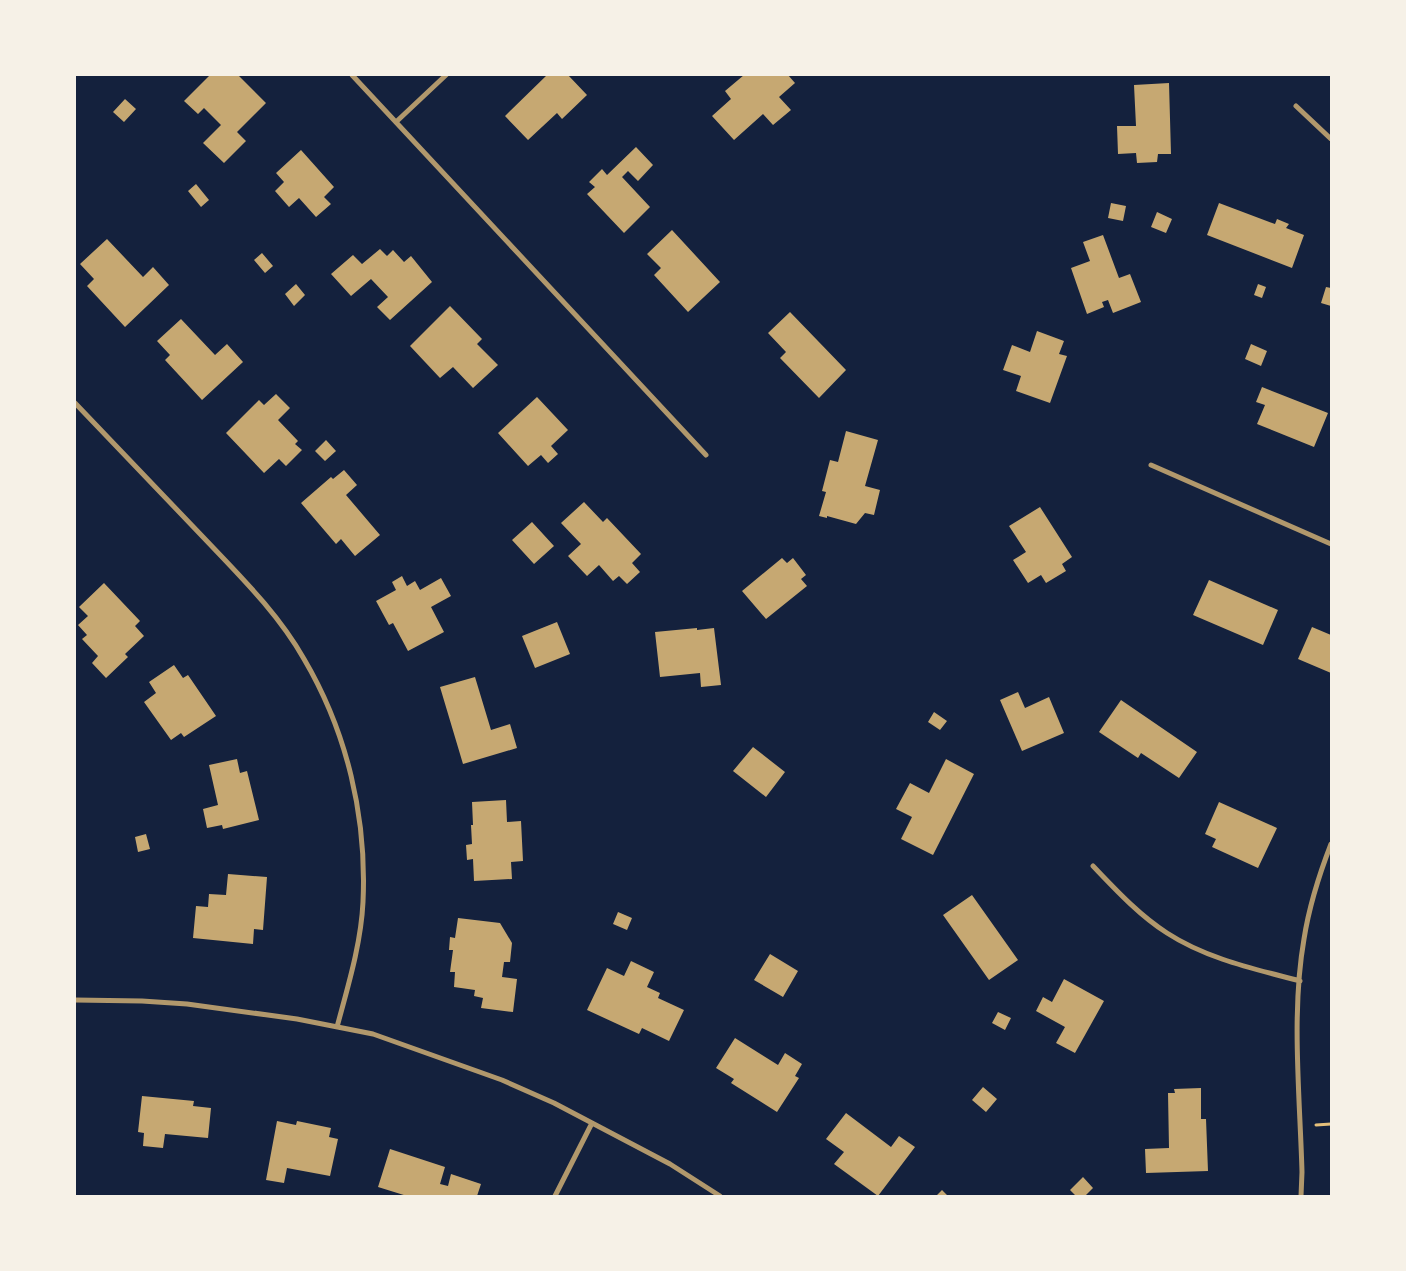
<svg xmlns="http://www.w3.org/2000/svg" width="1406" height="1271" viewBox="0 0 1406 1271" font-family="'Titillium Web',sans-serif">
  <rect width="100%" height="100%" fill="#14213d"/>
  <!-- building -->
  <path fill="#c6a872" d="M210,75H238L266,103L237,132L246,141L224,163L203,143L221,125L204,108L198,114L184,101Z
    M547,75H568L587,95L562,119L557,113L528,140L505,116Z
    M744,75H788L795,83L779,97L791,110L773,125L763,114L734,140L712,116L731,99L725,91Z
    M1169,83L1171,154H1158L1157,162L1137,163L1136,153L1118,154L1117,126H1136L1134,85Z
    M125,99L136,109L124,122L113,112Z
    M636,147L653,165L638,181L628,171L622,177L650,207L624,233L587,194L595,187L589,182L602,169L607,175Z
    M301,150L334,187L324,197L331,204L316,217L299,198L289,207L275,191L284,182L276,173Z
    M196,184L209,200L201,207L188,191Z
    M1111,203L1126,206L1123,221L1108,218Z
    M1219,203L1275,224L1277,219L1289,224L1286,228L1304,235L1292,268L1207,235Z
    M1157,212L1172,219L1166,233L1151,227Z
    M672,230L720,282L688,312L654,275L661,268L647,254Z
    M1103,235L1119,278L1130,274L1141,302L1113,313L1108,300L1102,302L1104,307L1087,314L1071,268L1090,261L1083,242Z
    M107,239L143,277L153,267L169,285L125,327L87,286L94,279L80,264Z
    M380,249L387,256L393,250L404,262L411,256L432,282L390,320L377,307L388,297L371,279L351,296L331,274L353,255L362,264Z
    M262,253L273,266L265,273L254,260Z
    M296,284L305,295L294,306L285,294Z
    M1258,284L1266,287L1262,298L1254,295Z
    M1326,287L1331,288V306L1321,303Z
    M450,306L482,339L477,344L498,365L473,388L453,367L440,378L410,346Z
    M790,312L846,370L819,398L780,358L786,352L768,333Z
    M181,319L215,355L227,344L243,362L202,400L165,360L170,355L157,341Z
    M1037,331L1064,341L1059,354L1067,356L1050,403L1016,391L1021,376L1003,370L1012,345L1030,352Z
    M1251,344L1267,351L1261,366L1245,359Z
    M1262,387L1328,413L1314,447L1257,424L1265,405L1256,402Z
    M276,394L290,408L278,420L298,441L295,444L302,450L286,466L279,459L264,473L226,433L259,400L264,405Z
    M537,397L568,430L551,446L558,454L548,463L541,455L528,466L498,433Z
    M846,431L878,440L865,486L880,490L874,515L865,513L856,524L827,516V518L819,516L826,492L822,491L830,460L838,462Z
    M326,440L336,451L325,461L315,451Z
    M344,470L357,485L346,495L380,535L355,556L341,539L336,544L301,503L331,477L333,479Z
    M584,502L603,522L607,518L641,554L632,563L640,572L627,584L619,576L613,581L599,565L587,576L568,556L581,544L561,523Z
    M1040,507L1072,557L1062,564L1066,571L1046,583L1041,575L1028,583L1013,560L1026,552L1009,526Z
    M532,522L554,546L534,564L512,540Z
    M782,558L787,563L793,558L806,575L801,579L807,586L766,619L742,591Z
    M402,576L407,586L415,581L420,590L441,578L451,596L431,607L444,632L408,651L393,623L389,625L376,601L396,590L392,582Z
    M1209,580L1278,610L1263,645L1193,615Z
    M104,583L140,621L135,626L144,636L125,654L128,657L106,678L92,663L98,656L82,639L87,635L78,625L88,616L79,607Z
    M557,622L570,654L535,668L522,636Z
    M1312,627L1331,635V673L1298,659Z
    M697,628V630L714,628L721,685L701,687L700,673L660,677L655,632Z
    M174,665L183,678L188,675L216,716L184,737L181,733L171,740L144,702L156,693L149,682Z
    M475,677L491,730L510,724L517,748L463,764L440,687Z
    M1018,692L1025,708L1049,697L1064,733L1022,751L1000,700Z
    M1121,700L1197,752L1179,778L1141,753L1138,758L1099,732Z
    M934,712L947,721L940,730L928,722Z
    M753,747L785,772L766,797L733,771Z
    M237,759L240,773L247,771L259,820L223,829L222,825L207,828L203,809L218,805L209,765Z
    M946,759L974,774L933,855L901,839L912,817L896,809L910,783L929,793Z
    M506,800L507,822L521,821L523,861L511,862L512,879L474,881L473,859L467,860L466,845L472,844L471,825H473L472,802Z
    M1219,802L1277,828L1258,868L1212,847L1216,839L1205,834Z
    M146,834L150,849L138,852L135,837Z
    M228,874L267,877L263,930L254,929L253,944L193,938L196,906L208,907L209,894L226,895Z
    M972,895L1018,960L989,980L943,915Z
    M618,912L632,918L627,930L613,924Z
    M458,918L500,923L512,943L510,962H504L502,977L517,979L513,1012L481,1008L483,998L474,996L475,990L454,987L455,972H450L453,950H449L450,937L455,938Z
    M770,954L798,971L783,997L754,980Z
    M631,961L654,972L647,987L660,993L658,998L684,1010L669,1041L642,1028L639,1034L587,1010L607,968L624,976Z
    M1064,979L1104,1001L1075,1053L1056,1043L1065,1027L1036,1011L1043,997L1052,1002Z
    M998,1012L1011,1018L1005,1030L992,1023Z
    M735,1038L778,1065L785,1053L802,1064L795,1076L799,1078L777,1112L731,1083L734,1079L716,1068Z
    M983,1087L997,1099L986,1112L972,1100Z
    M1201,1088V1119H1206L1208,1171L1146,1173L1145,1149L1169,1148L1168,1093H1175L1174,1089Z
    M142,1096L194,1101L193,1106L211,1108L208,1138L165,1134L163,1148L143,1146L144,1133L138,1132Z
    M846,1113L891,1147L899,1136L915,1147L878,1196L834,1164L844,1152L826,1139Z
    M277,1121L296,1125L297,1121L331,1128L329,1137L338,1139L330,1176L287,1168L284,1183L266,1180Z
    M390,1149L445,1167L440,1184L448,1186L451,1174L481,1184L477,1196H407L378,1187Z
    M1083,1177L1093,1188L1085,1196H1076L1070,1190Z
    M942,1190L948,1196H936Z"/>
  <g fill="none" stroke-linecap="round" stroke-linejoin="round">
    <!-- path -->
    <path stroke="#e5c07b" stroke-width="3" d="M1316,1125L1331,1124"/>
    <!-- minor -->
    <path stroke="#b1986c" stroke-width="5" d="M352,75L706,455
      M1296,106L1331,139
      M396,122L446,75
      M75,403C118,448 160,492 203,537C239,575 278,613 304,659C347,732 367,817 363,902C361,944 348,986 337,1027
      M1151,465L1331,544
      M1093,866C1116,890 1139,915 1167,933C1207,959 1255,969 1300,981
      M75,1000L142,1001L187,1004L297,1019L373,1034L502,1080L554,1103L670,1164L720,1196
      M555,1196L592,1123
      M1301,1196L1302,1172C1300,1098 1291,1013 1304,939C1309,907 1319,875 1331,844"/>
  </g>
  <!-- border -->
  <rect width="1406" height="1271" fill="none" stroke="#f6f1e7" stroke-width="152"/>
</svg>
